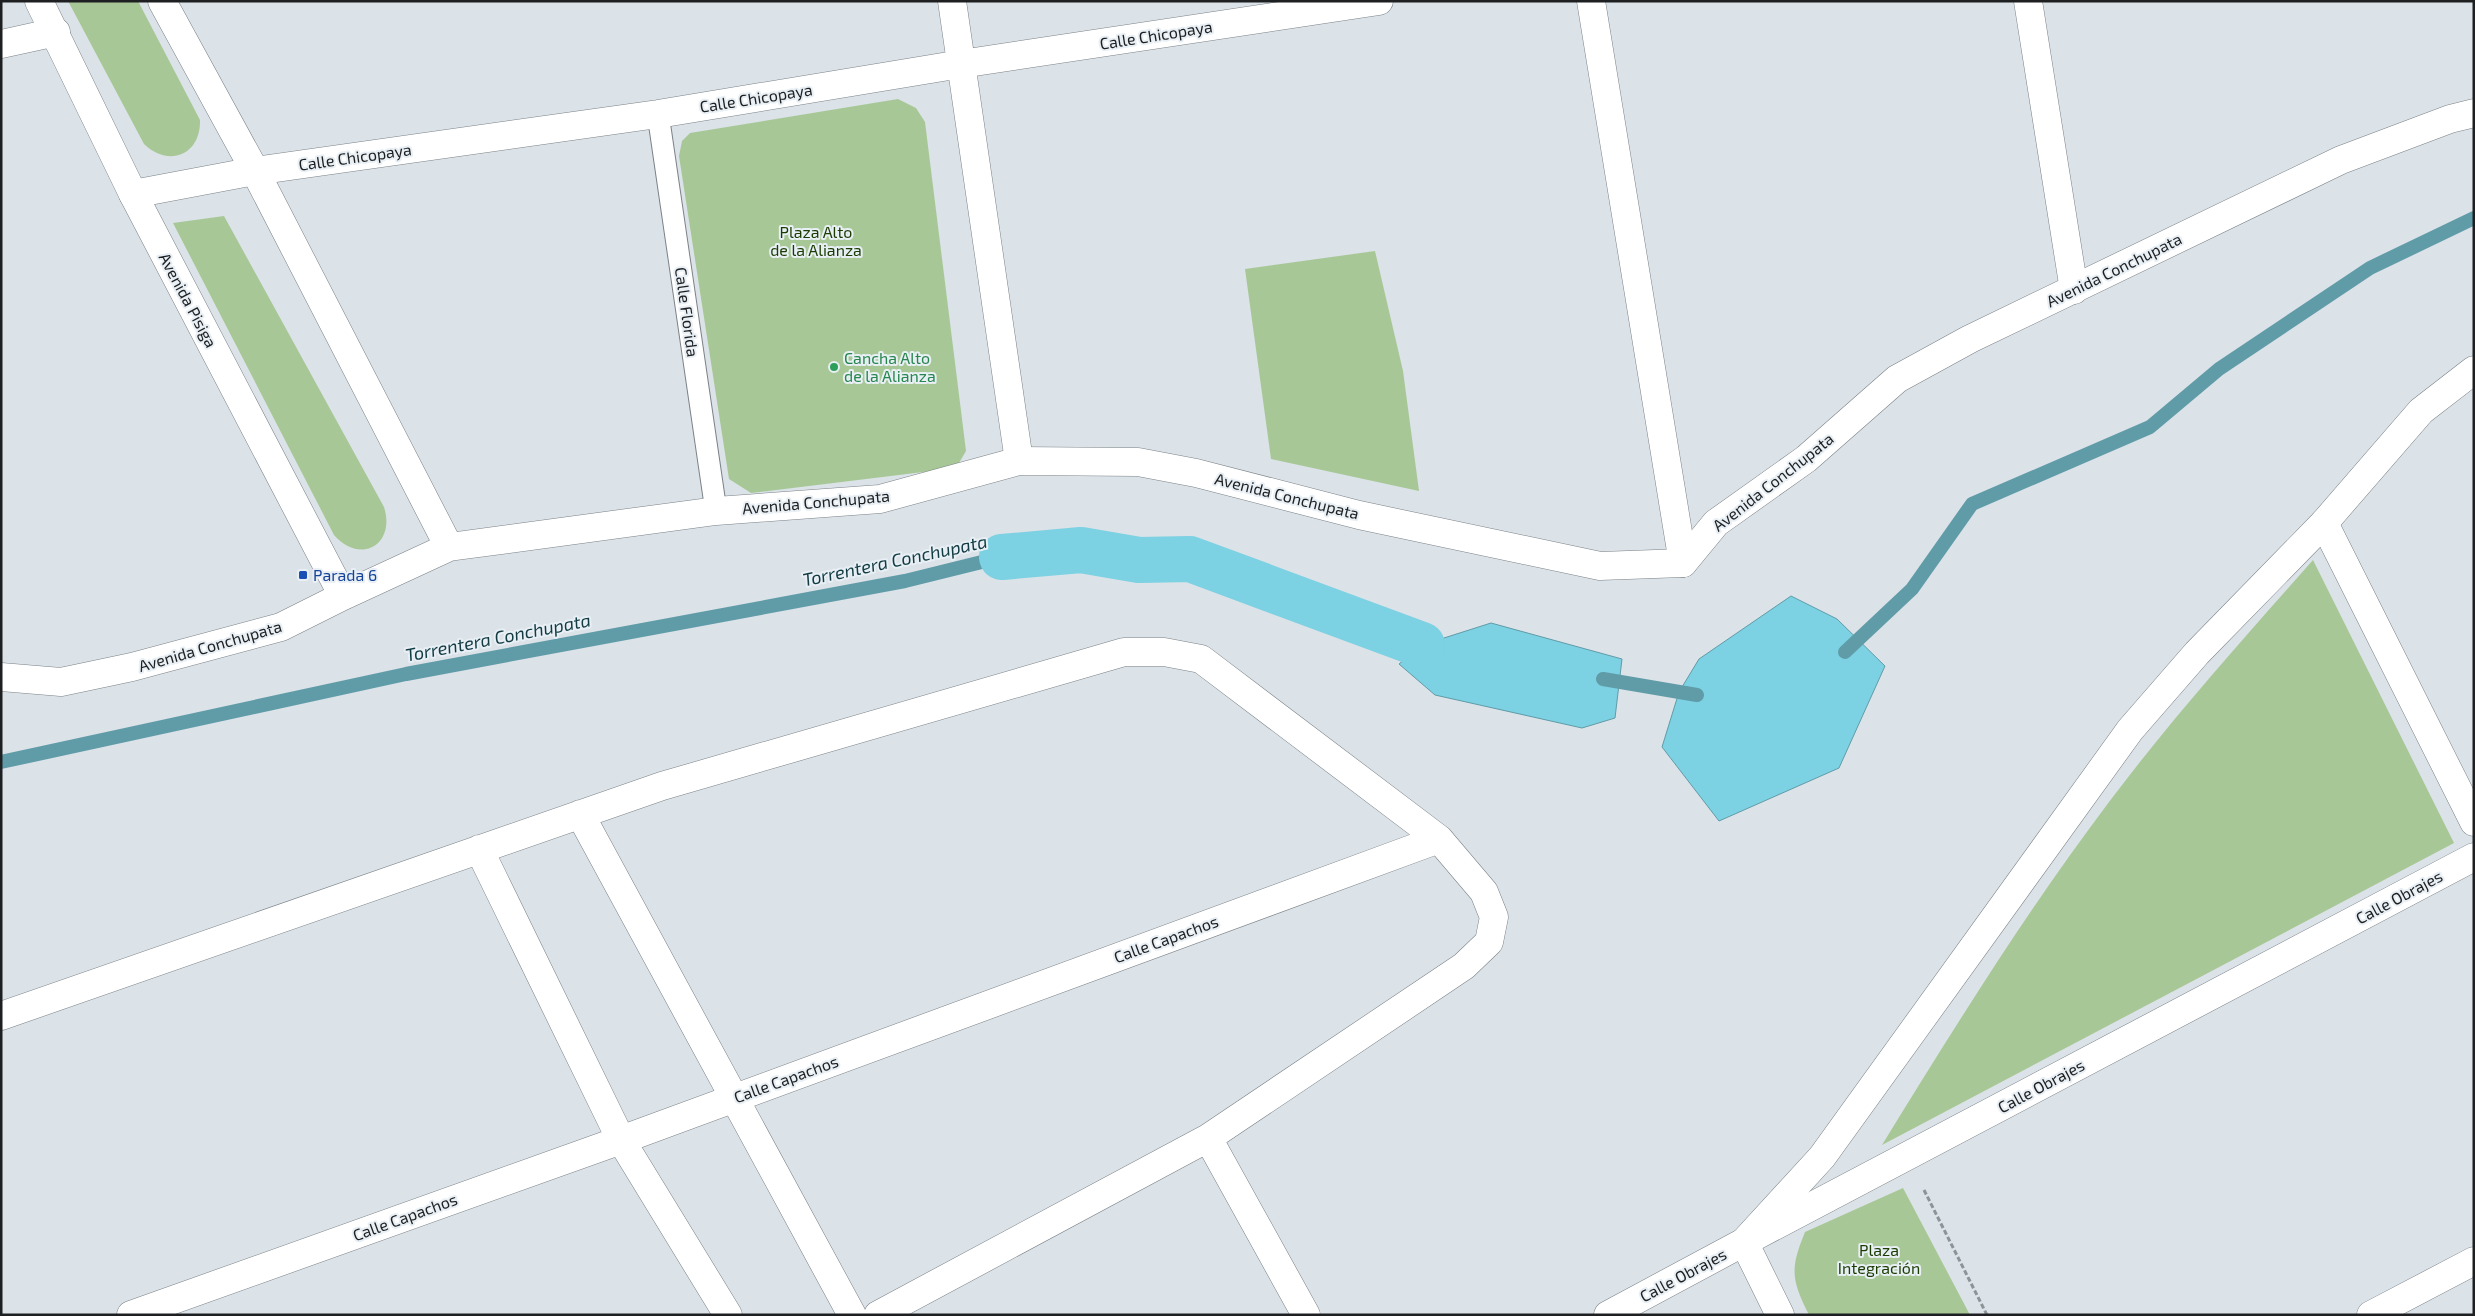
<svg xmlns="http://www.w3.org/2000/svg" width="2475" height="1316" viewBox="0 0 2475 1316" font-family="'Exo 2',sans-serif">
  <rect width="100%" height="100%" fill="#dbe2e8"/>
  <!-- green -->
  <path fill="#a7c896" d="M68,1H138L200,120C201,155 169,168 144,144Z
    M898,99L916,108L925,122L966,451L956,468L751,493L729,479L679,156L682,141L690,133Z
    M224,216L384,507C396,545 360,565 334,535L173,223Z
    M1375,251L1403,371L1419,491L1271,459L1245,269Z
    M2313,560L2454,843L1882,1145C1954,1028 2026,912 2109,802C2173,717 2243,639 2313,560Z
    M1903,1188L1970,1315H1809C1791,1279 1790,1269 1805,1232Z"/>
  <!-- water -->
  <path fill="#7cd1e2" stroke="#609ca8" d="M1791,596L1837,619L1885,666L1839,768L1719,821L1662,747L1679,692L1699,659Z
    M1491,623L1622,659L1615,718L1582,728L1435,695L1399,664L1422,645Z"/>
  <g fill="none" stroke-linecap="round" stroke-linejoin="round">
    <!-- stream -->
    <path stroke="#609ca8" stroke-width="14" d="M1845,652L1912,589L1972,504L2150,427L2219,369L2370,268L2474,218
      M1603,679L1697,695
      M1,762L406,674L905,581L1002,557"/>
    <!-- canal -->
    <path stroke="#7cd1e2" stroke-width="46" d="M1002,557L1081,550L1139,560L1190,559L1422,645"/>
    <defs>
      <path id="lane" d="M658,114L716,511"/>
      <path id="street" d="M952,1L1019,461
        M1591,1L1683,563
        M2028,1L2074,290
        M1,44L56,32
        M133,194L255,171L658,114L961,64L1379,1
        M2324,523L2474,822
        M580,814L852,1315
        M479,849L621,1140L728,1315
        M1,1016L662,786L1124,652H1164L1201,659L1439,839L1484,892L1494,917L1489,942L1464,966L1208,1138L878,1315
        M1208,1138L1306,1315
        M131,1315L621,1140L1439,839
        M1780,1315L1744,1242L2474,857
        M2371,1315L2474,1261"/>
      <path id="secondary" d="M39,1L133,194L343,596
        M162,1L255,171L449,547
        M1,677L61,682L132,667L281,627L343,596L449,547L716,511L880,499L1019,461L1138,462L1196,473L1359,515L1600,566L1683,563L1716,523L1806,459L1897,379L1970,339L2341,160L2450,119L2474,113
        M1608,1315L1744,1242L1822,1157L2130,730L2197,653L2324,523L2421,411L2474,370"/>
    </defs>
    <!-- lane casing -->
    <use href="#lane" stroke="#7b8287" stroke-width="23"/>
    <!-- street casing -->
    <use href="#street" stroke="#7b8287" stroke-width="29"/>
    <!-- secondary casing -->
    <use href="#secondary" stroke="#7b8287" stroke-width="29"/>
    <!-- path -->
    <path stroke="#8e9397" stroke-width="3" stroke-dasharray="5 2.5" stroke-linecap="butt" d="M1924,1190L1987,1315"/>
    <!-- lane -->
    <use href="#lane" stroke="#fff" stroke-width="21"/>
    <!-- street -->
    <use href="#street" stroke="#fff" stroke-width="28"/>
    <!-- secondary -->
    <use href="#secondary" stroke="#fff" stroke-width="28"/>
  </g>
  <!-- markers -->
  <circle fill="#2e9e5b" stroke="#e8eff5" stroke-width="2" cx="834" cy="367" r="5"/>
  <rect fill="#1a4fb4" stroke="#e8eff5" stroke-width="2" x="298" y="570" width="10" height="10" rx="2.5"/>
  <g text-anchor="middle" stroke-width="4" stroke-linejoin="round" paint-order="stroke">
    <!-- street labels -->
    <g font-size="16" fill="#1d1f21" stroke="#e8eff5">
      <text transform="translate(1156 35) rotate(-9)" y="6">Calle Chicopaya</text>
      <text transform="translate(756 98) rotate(-9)" y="6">Calle Chicopaya</text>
      <text transform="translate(355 157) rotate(-8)" y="6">Calle Chicopaya</text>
      <text transform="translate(2114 270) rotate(-26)" y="6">Avenida Conchupata</text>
      <text transform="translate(188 300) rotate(62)" y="6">Avenida Pisiga</text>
      <text transform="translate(687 312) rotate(82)" y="6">Calle Florida</text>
      <text transform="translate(1773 482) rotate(-38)" y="6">Avenida Conchupata</text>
      <text transform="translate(1287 496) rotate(14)" y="6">Avenida Conchupata</text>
      <text transform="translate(816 502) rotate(-5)" y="6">Avenida Conchupata</text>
      <text transform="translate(210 646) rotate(-16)" y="6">Avenida Conchupata</text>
      <text transform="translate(2399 897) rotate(-28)" y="6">Calle Obrajes</text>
      <text transform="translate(1166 939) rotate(-20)" y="6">Calle Capachos</text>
      <text transform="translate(786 1079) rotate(-20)" y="6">Calle Capachos</text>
      <text transform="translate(2041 1086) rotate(-28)" y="6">Calle Obrajes</text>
      <text transform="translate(405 1217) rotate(-20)" y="6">Calle Capachos</text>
      <text transform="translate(1683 1275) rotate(-28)" y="6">Calle Obrajes</text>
    </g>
    <!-- park labels -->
    <g font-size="16" fill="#1b3c00" stroke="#e8eff5">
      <text x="816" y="238">Plaza Alto<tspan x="816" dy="18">de la Alianza</tspan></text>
      <text x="1879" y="1256">Plaza<tspan x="1879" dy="18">Integración</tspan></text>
    </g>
    <!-- leisure labels -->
    <g font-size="16" fill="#27864d" stroke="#e8eff5" text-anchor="start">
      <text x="844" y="364">Cancha Alto<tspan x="844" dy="18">de la Alianza</tspan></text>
    </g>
    <!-- transit labels -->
    <g font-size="16" fill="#164399" stroke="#e8eff5" text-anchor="start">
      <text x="313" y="581">Parada 6</text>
    </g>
    <!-- water labels -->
    <g font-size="18" font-style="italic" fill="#123b42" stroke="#e8eff5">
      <text transform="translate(895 561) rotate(-12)" y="6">Torrentera Conchupata</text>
      <text transform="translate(498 638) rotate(-11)" y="6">Torrentera Conchupata</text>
    </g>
  </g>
  <!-- border -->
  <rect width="2475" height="1316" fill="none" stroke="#1d1f21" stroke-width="5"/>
</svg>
